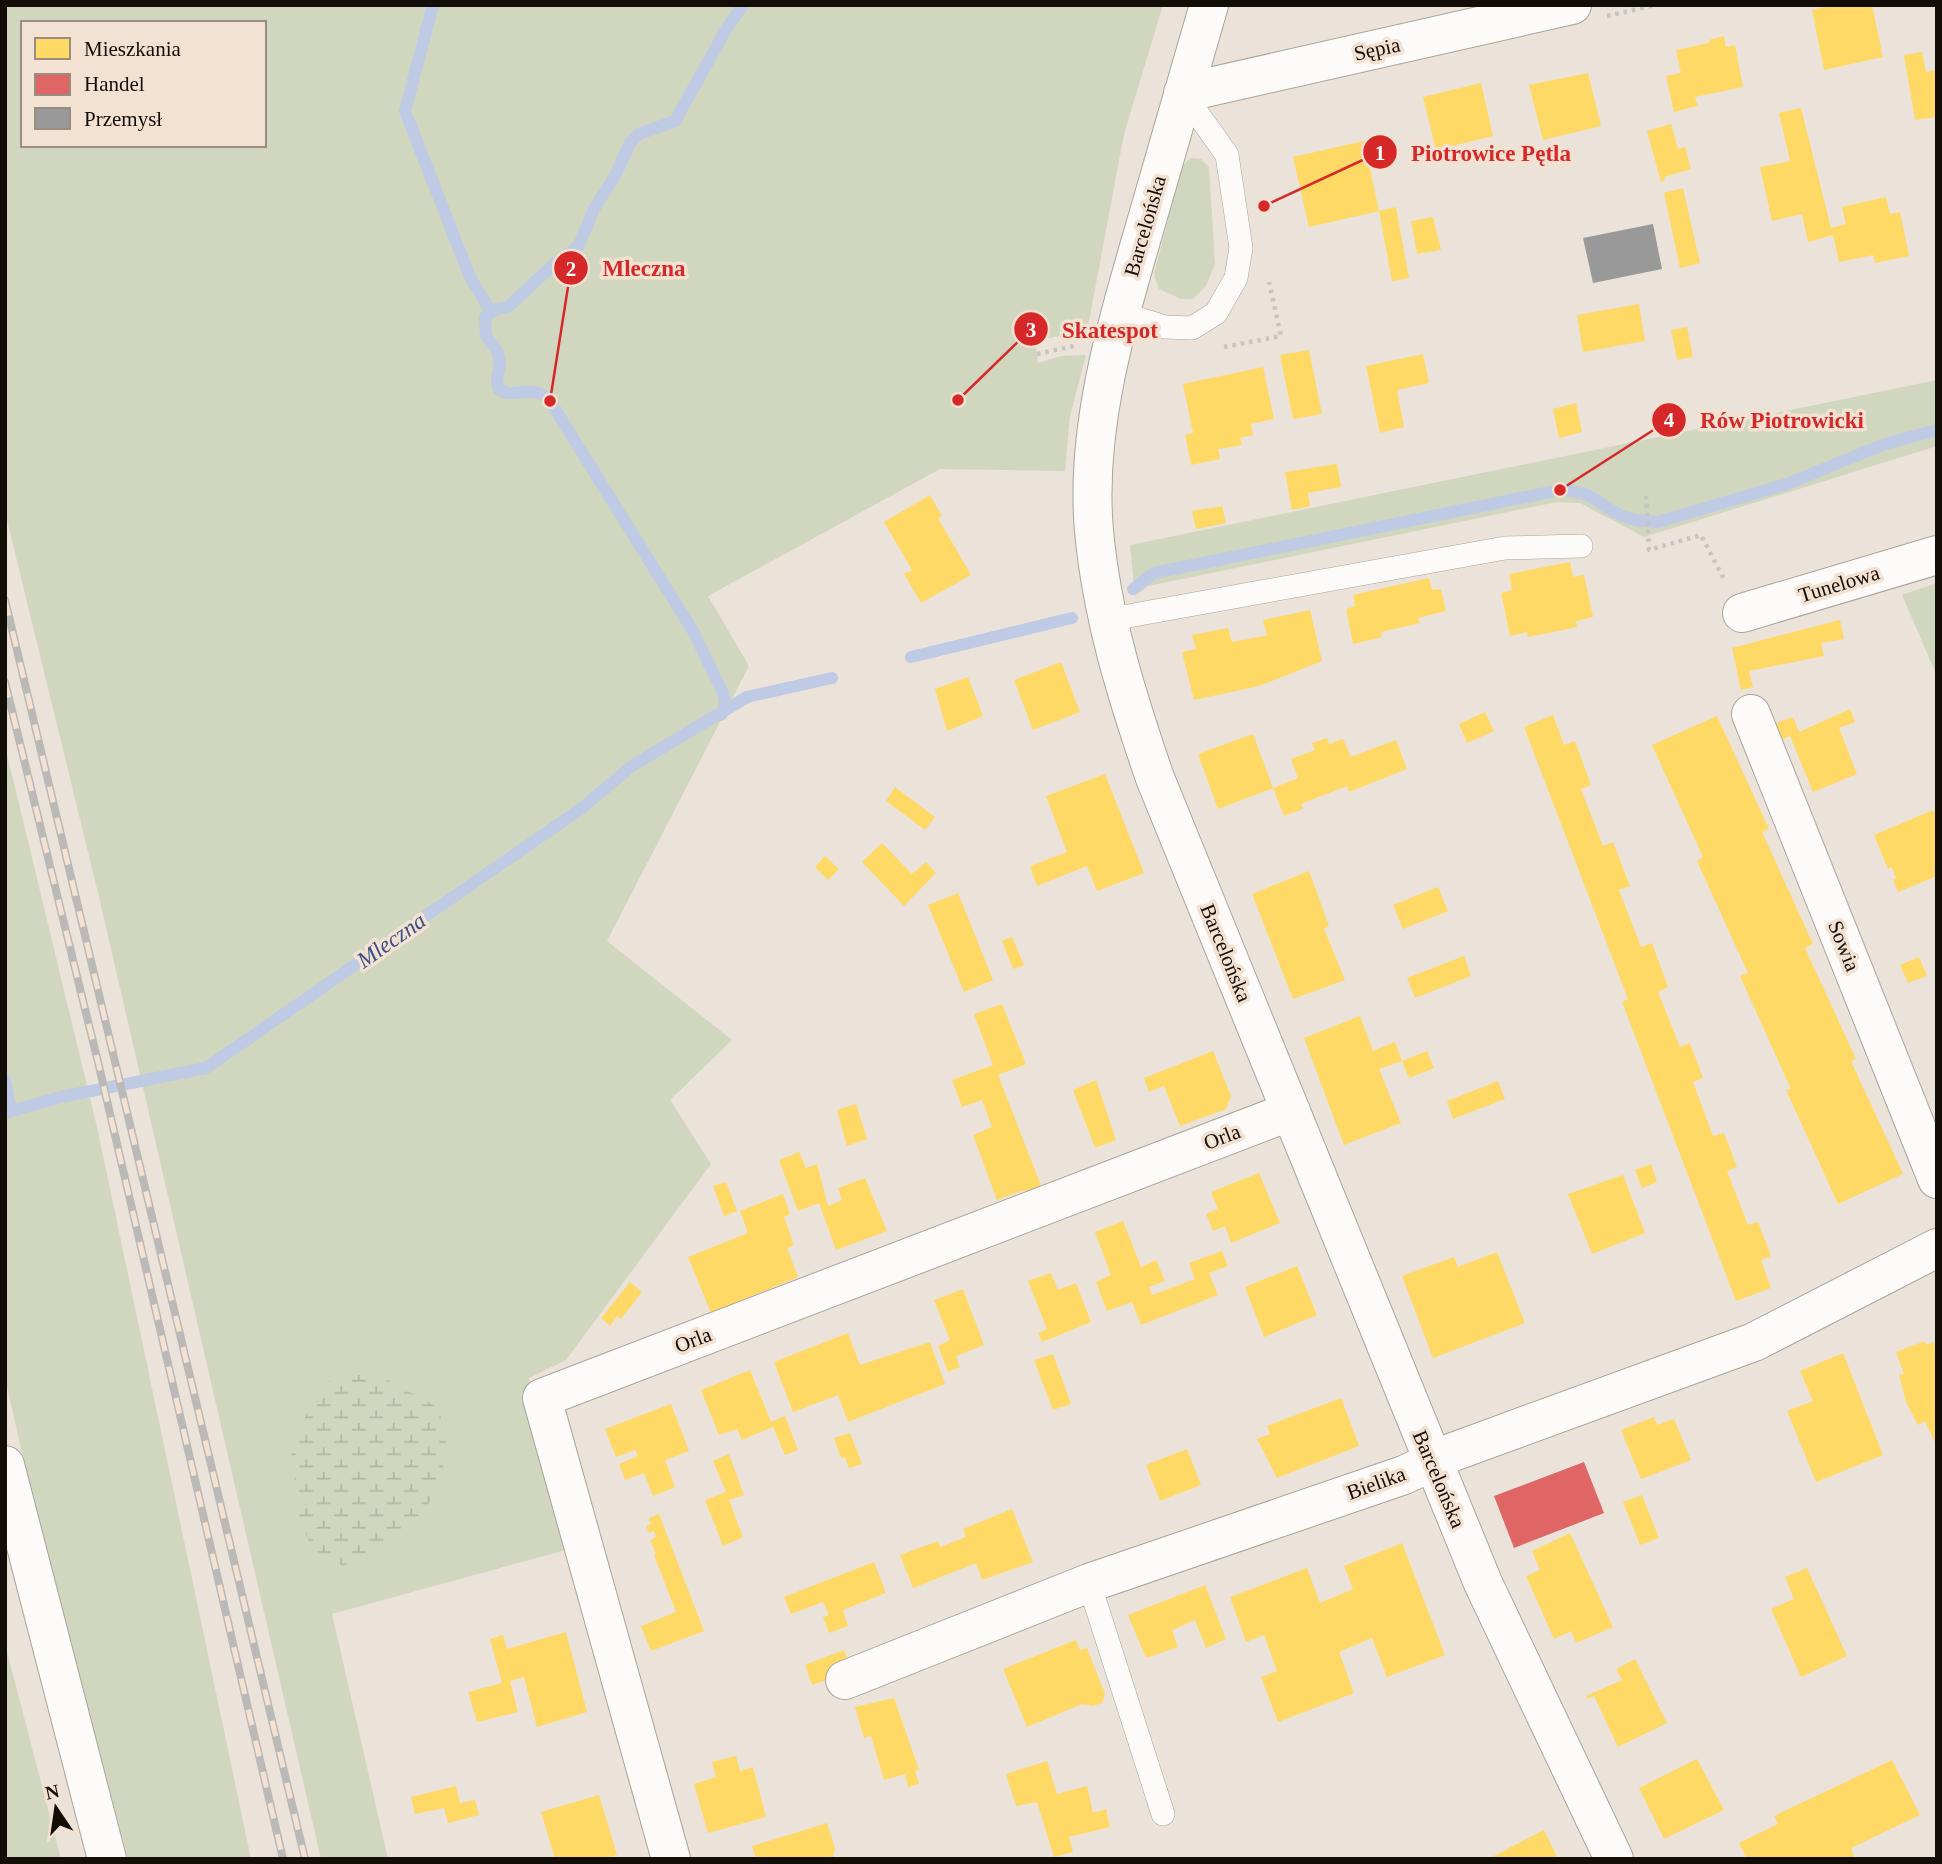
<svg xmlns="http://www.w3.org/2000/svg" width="1942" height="1864" viewBox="0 0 1942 1864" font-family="'Times New Roman',serif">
  <defs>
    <pattern id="wetland-marsh" width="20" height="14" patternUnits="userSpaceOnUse" patternTransform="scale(1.75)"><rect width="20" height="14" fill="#d1d6bf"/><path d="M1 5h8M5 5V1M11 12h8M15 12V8" fill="none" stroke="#b3b6a3"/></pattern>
  </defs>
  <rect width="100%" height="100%" fill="#ebe2d9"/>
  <!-- green -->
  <path fill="#d1d6bf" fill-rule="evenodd" d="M5,5H1163L1124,134L1087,332L1035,340L1038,363L1061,356L1086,355L1070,416L1065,471L940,469L708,596L749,666L607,941L732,1040L670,1100L711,1164L566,1360L529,1378L566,1550L332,1614L388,1859H321L99,897L5,512ZM23,23H264V145H23Z
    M1191,158L1201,159L1209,167L1215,264L1206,286L1193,299H1181L1159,289L1154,274L1182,166Z
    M1937,380V446L1644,537L1580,503L1557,502L1148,586L1135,596L1130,545Z
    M1937,583V676L1902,595Z
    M5,746L97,1127L251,1859H128L35,1510L5,1378Z
    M5,1644L61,1859H5Z"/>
  <!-- wetland -->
  <path fill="url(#wetland-marsh)" d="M373,1372L439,1408L448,1454L420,1526L343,1566L311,1548L298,1513L290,1444L307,1414L318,1384Z"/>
  <!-- homes -->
  <path fill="#ffd966" d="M1832,5H1872L1883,57L1824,70L1812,10Z
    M1724,36L1726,47L1735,45L1743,87L1695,97L1698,106L1674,112L1666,76L1681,73L1676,50L1709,43V40Z
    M1922,52L1926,72L1937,70V117L1915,120L1904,55Z
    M1588,73L1601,126L1543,140L1529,85Z
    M1481,83L1493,136L1436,150L1423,97Z
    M1801,108L1831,228L1846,224L1842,207L1886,197L1890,214L1900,212L1909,256L1875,263L1873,255L1839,262L1833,235L1808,242L1802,214L1772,221L1760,167L1790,161L1779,113Z
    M1671,124L1678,149L1685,147L1691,169L1664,177L1665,180L1661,182L1647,131Z
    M1364,141L1379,211L1309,227L1293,157Z
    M1683,188L1700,263L1680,268L1664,193Z
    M1396,207L1409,278L1392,281L1379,211Z
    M1433,217L1441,250L1417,254L1411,221Z
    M1639,304L1645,341L1583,352L1577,315Z
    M1687,327L1693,357L1677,360L1671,330Z
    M1309,350L1322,414L1293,419L1280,355Z
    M1423,354L1429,383L1397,390L1404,427L1380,433L1366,366Z
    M1263,367L1274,419L1251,424L1253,435L1240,438L1242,445L1218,449L1220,459L1191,465L1185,435L1193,433L1183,384Z
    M1576,403L1582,432L1559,438L1553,409Z
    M1337,464L1341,487L1308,493L1310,506L1292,510L1285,472Z
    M930,495L942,516L938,518L971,575L921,603L904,574L912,570L884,522Z
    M1222,506L1226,523L1196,529L1192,511Z
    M1570,562L1573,577L1584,575L1593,617L1576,621L1577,627L1528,637L1527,632L1510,636L1501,593L1512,590L1509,574Z
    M1429,578L1432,590L1441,589L1446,611L1418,618L1420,623L1381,632L1382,637L1353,644L1346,609L1355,606L1353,595Z
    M1310,610L1322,661L1259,686L1194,700L1182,652L1196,649L1192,635L1228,628L1232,642L1249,639L1267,635L1263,620Z
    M1840,620L1844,639L1821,643L1824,656L1749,671L1753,687L1741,690L1732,648Z
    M1061,662L1080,712L1033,730L1014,680Z
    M968,677L983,716L947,731L935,689Z
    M1850,709L1855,722L1839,728L1857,774L1813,792L1790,736L1781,740L1774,724L1793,717L1799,732Z
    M1485,712L1494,731L1467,743L1459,724Z
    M1553,715L1564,745L1575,741L1591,785L1581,789L1603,846L1613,842L1630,886L1619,890L1641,947L1652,943L1668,987L1658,992L1680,1047L1690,1043L1703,1078L1693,1082L1713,1136L1724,1133L1737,1167L1727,1171L1748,1225L1758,1222L1771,1256L1761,1260L1771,1288L1736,1301L1622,1002L1628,999L1524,727Z
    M1717,716L1769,829L1762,832L1813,944L1805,948L1856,1059L1851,1061L1903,1174L1838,1204L1786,1090L1791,1089L1740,976L1748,973L1697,861L1703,857L1652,745Z
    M1253,734L1273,788L1298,778L1291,759L1315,750L1312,743L1327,738L1329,744L1343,739L1351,757L1396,740L1407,769L1349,792L1347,786L1301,804L1303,809L1284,816L1273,788L1218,809L1198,754Z
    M1105,774L1144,873L1097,891L1087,866L1037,886L1030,866L1067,852L1046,796Z
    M895,787L935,817L925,830L886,801Z
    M1933,810L1937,818V876L1898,892L1893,880L1896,878L1892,867L1888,869L1874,835Z
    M882,843L912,874L926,862L936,873L904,906L862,862Z
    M825,856L839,869L828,880L815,867Z
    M1309,871L1329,926L1324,929L1345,980L1293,999L1252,894Z
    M1438,887L1448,911L1403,929L1393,905Z
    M958,893L993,980L964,992L928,905Z
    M1012,937L1024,965L1013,969L1002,941Z
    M1464,956L1471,976L1415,998L1407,978Z
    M1919,957L1927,976L1908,983L1900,965Z
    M1002,1004L1026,1064L998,1075L1042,1188L1018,1192L997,1200L973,1135L992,1127L982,1100L962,1107L952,1080L993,1065L974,1014Z
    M1360,1016L1373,1051L1395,1042L1402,1061L1379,1069L1401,1123L1344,1145L1304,1038Z
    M1213,1051L1231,1096L1226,1109L1180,1126L1164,1086L1149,1092L1144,1078Z
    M1427,1051L1434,1068L1409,1078L1402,1061Z
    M1096,1080L1116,1140L1095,1148L1073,1090Z
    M1498,1081L1505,1099L1453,1119L1447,1101Z
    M856,1104L867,1139L847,1146L837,1110Z
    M799,1152L806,1168L817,1164L828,1206L842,1200L838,1188L865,1178L887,1231L836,1250L819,1203L798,1211L779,1160Z
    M1651,1164L1657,1182L1642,1188L1635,1170Z
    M1259,1173L1280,1223L1231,1243L1225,1226L1213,1231L1206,1214L1218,1209L1211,1192Z
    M1623,1175L1645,1233L1592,1254L1568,1194Z
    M726,1182L737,1211L724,1216L713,1186Z
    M783,1194L790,1214L784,1217L794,1245L787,1248L798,1277L711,1313L688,1257L748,1233L740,1211Z
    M1123,1221L1141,1267L1156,1260L1165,1281L1149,1287L1152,1295L1195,1279L1189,1263L1222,1251L1228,1266L1209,1273L1218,1295L1141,1325L1132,1302L1107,1311L1096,1282L1111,1275L1095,1232Z
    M1497,1252L1525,1323L1433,1358L1402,1276L1454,1257L1458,1267Z
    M1297,1266L1317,1315L1264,1337L1245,1287Z
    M1051,1273L1058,1290L1076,1283L1091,1322L1042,1342L1038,1333L1047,1329L1028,1281Z
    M630,1282L642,1292L621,1319L617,1316L610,1326L601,1318Z
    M963,1289L984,1345L956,1356L960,1367L948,1372L938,1346L950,1340L934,1300Z
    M848,1333L860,1365L930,1342L945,1384L848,1422L838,1395L793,1412L774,1362Z
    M1925,1341L1927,1345L1937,1341V1447L1925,1421L1918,1425L1906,1402L1899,1375L1904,1374L1896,1352Z
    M1843,1353L1883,1455L1816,1482L1787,1411L1813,1401L1800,1371Z
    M1053,1354L1071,1404L1053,1410L1034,1360Z
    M750,1370L771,1422L785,1416L798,1450L785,1455L773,1427L742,1440L737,1429L719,1435L701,1390Z
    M1341,1398L1359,1446L1277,1478L1257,1439L1270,1434L1267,1426Z
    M671,1404L689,1451L665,1460L675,1487L653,1496L644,1473L625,1480L619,1464L638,1456L635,1450L616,1457L605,1429Z
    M1654,1417L1657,1425L1674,1419L1691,1460L1641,1479L1621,1430Z
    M850,1433L862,1464L849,1468L845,1457L841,1458L834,1438Z
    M1187,1449L1201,1485L1160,1501L1146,1465Z
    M729,1454L744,1495L729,1500L743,1537L723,1546L705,1500L726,1492L713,1461Z
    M1642,1495L1659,1538L1640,1545L1623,1502Z
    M1012,1509L1033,1562L982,1580L976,1563L913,1588L900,1555L938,1541L940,1547L966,1537L963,1529Z
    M659,1514L704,1631L651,1651L641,1626L676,1612L654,1555L656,1554L650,1540L656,1537L654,1531L649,1533L646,1526L651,1524L649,1518Z
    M1570,1533L1613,1627L1576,1643L1571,1631L1554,1639L1526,1576L1540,1570L1532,1551Z
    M1402,1543L1445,1655L1387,1677L1372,1638L1339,1652L1354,1693L1278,1722L1261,1677L1277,1671L1264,1635L1246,1642L1230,1597L1307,1568L1320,1603L1353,1589L1344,1566Z
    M874,1562L886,1593L843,1610L848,1626L829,1633L823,1617L829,1615L823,1602L791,1614L784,1597Z
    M1807,1568L1847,1656L1801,1677L1771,1609L1794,1599L1785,1577Z
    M1205,1585L1226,1639L1206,1648L1195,1620L1172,1630L1178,1647L1146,1658L1128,1615Z
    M566,1632L587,1712L537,1727L524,1677L510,1681L518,1712L477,1722L468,1692L502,1683L490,1639L503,1635L507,1649Z
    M1076,1640L1080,1650L1087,1648L1105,1694L1102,1703L1093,1706L1082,1704L1027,1727L1003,1669Z
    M844,1650L852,1671L812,1685L805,1665Z
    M1635,1659L1667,1723L1618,1747L1594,1696L1587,1699L1586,1696L1622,1680L1616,1669Z
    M894,1698L919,1770L915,1771L919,1784L908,1787L905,1774L884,1780L871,1736L864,1738L855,1707Z
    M736,1756L740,1771L753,1767L766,1817L708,1833L694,1784L716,1777L712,1762Z
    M1697,1759L1724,1810L1664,1839L1639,1788Z
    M1892,1760L1920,1815L1851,1848L1855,1859H1747L1739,1843L1778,1824L1774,1816Z
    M1047,1761L1057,1794L1087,1786L1093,1813L1106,1809L1110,1827L1069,1837L1073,1852L1054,1857L1037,1802L1016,1806L1006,1774Z
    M456,1786L460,1803L475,1800L479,1815L448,1823L444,1808L415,1814L411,1797Z
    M599,1795L617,1855L604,1859H555L541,1812Z
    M827,1823L835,1848L833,1859H756L752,1846Z
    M1544,1830L1558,1859H1488Z"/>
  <!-- shops -->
  <path fill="#e06666" d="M1584,1462L1604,1513L1514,1548L1494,1496Z"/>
  <!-- industry -->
  <path fill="#999" d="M1653,224L1662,269L1593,283L1583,238Z"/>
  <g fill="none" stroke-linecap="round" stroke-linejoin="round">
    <!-- stream -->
    <path stroke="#bfcae4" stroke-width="12" d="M433,5L405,111L470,277L491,312
      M1133,589L1154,573L1560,490C1594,491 1594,502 1620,515C1632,521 1646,521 1658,522L1787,484L1885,444L1937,430
      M911,657L1072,618
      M721,715L725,706L724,695L693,631L550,401C529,381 520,400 499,390L497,381L500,362L498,352L486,336L485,317L496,309L508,307L554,264L578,247L594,209L616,174L630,143L639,134L675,121L728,26L743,5
      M5,1080L11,1111
      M5,1113L61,1097L206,1068L582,808L632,766L747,697L832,678"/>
    <defs>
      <path id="service" d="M1120,313L1165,327L1192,328L1216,313L1236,278L1241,248L1227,155L1183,93
        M1106,620L1505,548L1581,546
        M1089,1583L1163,1814"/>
      <path id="minor" d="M1209,5C1187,80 1165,155 1144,230C1116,327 1085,429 1094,531C1102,617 1127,697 1155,778L1483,1583L1614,1859
        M1183,93L1572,5
        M1742,613L1937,555
        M1751,714L1937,1179
        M5,1465L107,1859
        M845,1680L1089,1583L1404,1475L1453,1452L1754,1342L1937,1248
        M671,1859L542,1398L1291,1111"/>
    </defs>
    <!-- service casing -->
    <use href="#service" stroke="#aaa39c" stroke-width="24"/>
    <!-- minor casing -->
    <use href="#minor" stroke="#aaa39c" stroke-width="40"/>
    <!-- path -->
    <path stroke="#c7c4c1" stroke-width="4.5" stroke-dasharray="3.5 5" stroke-linecap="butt" d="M1607,16L1655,5
      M1224,347L1281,336L1269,282
      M1037,354L1074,346
      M1646,496L1649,550L1701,535L1725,581"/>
    <!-- service -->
    <use href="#service" stroke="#fcfbf9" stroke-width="23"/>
    <!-- minor -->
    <use href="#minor" stroke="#fcfbf9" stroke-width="38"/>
    <defs>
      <path id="rail" d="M5,600L305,1859
        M5,682L98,1062L283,1859"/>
    </defs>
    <!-- rail casing -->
    <use href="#rail" stroke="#bbb9b7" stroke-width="8"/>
    <!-- rail -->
    <use href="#rail" stroke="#f3e1d1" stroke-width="5" stroke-dasharray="16" stroke-linecap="butt"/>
  </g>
  <g text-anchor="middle" stroke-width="7" stroke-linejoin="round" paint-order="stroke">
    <!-- street labels -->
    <g font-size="21" fill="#130d08" stroke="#f3e1d1">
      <text transform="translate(1377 49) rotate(-12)" y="7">Sępia</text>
      <text transform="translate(1145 226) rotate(-74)" y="7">Barcelońska</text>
      <text transform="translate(1839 584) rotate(-17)" y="7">Tunelowa</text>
      <text transform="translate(1844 946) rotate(68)" y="7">Sowia</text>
      <text transform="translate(1226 953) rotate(68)" y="7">Barcelońska</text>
      <text transform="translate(1222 1137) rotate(-21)" y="7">Orla</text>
      <text transform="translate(693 1340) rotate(-21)" y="7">Orla</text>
      <text transform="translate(1439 1479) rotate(67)" y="7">Barcelońska</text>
      <text transform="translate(1376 1483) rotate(-20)" y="7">Bielika</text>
    </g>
    <!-- water labels -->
    <g font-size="23" font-style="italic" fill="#385084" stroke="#f3e1d1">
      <text transform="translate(391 940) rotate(-35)" y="8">Mleczna</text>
    </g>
  </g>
  <!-- callouts -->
  <path fill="none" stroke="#d62828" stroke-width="2.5" d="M1264 206L1380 152M550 401L571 268M958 400L1031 329M1560 490L1669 420"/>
  <g fill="#d62828" stroke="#f3e1d1" stroke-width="2.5">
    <circle cx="1264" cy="206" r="7"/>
    <circle cx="550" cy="401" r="7"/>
    <circle cx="958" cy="400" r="7"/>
    <circle cx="1560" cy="490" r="7"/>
    <circle cx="1380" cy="152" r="18"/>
    <circle cx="571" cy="268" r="18"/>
    <circle cx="1031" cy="329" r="18"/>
    <circle cx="1669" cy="420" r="18"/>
  </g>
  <g font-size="21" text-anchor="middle" font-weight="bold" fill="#fff">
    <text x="1380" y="160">1</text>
    <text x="571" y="276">2</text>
    <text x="1031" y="337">3</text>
    <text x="1669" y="427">4</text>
  </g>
  <g font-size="23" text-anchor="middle" font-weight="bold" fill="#d62828" stroke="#f3e1d1" stroke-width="7" stroke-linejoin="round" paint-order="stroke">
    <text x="1491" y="161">Piotrowice Pętla</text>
    <text x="644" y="276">Mleczna</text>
    <text x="1110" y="338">Skatespot</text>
    <text x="1782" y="428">Rów Piotrowicki</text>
  </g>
  <!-- border -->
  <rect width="1942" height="1864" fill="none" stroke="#130d08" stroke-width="14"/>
  <!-- legend -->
  <rect x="21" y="21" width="245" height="126" fill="#f3e1d1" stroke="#998c81" stroke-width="2"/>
  <rect x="35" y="38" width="35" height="21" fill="#ffd966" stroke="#998c81" stroke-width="2"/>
  <text x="84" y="56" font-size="21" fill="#130d08">Mieszkania</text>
  <rect x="35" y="74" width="35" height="21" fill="#e06666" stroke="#998c81" stroke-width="2"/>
  <text x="84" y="91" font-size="21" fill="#130d08">Handel</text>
  <rect x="35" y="108" width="35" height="21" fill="#999999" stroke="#998c81" stroke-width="2"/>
  <text x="84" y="126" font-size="21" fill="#130d08">Przemysł</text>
  <!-- north arrow -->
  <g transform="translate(56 1808) rotate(347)" stroke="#f3e1d1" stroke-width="5" paint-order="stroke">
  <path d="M0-5L12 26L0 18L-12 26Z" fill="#130d08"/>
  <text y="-10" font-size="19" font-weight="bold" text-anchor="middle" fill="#130d08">N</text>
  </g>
</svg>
